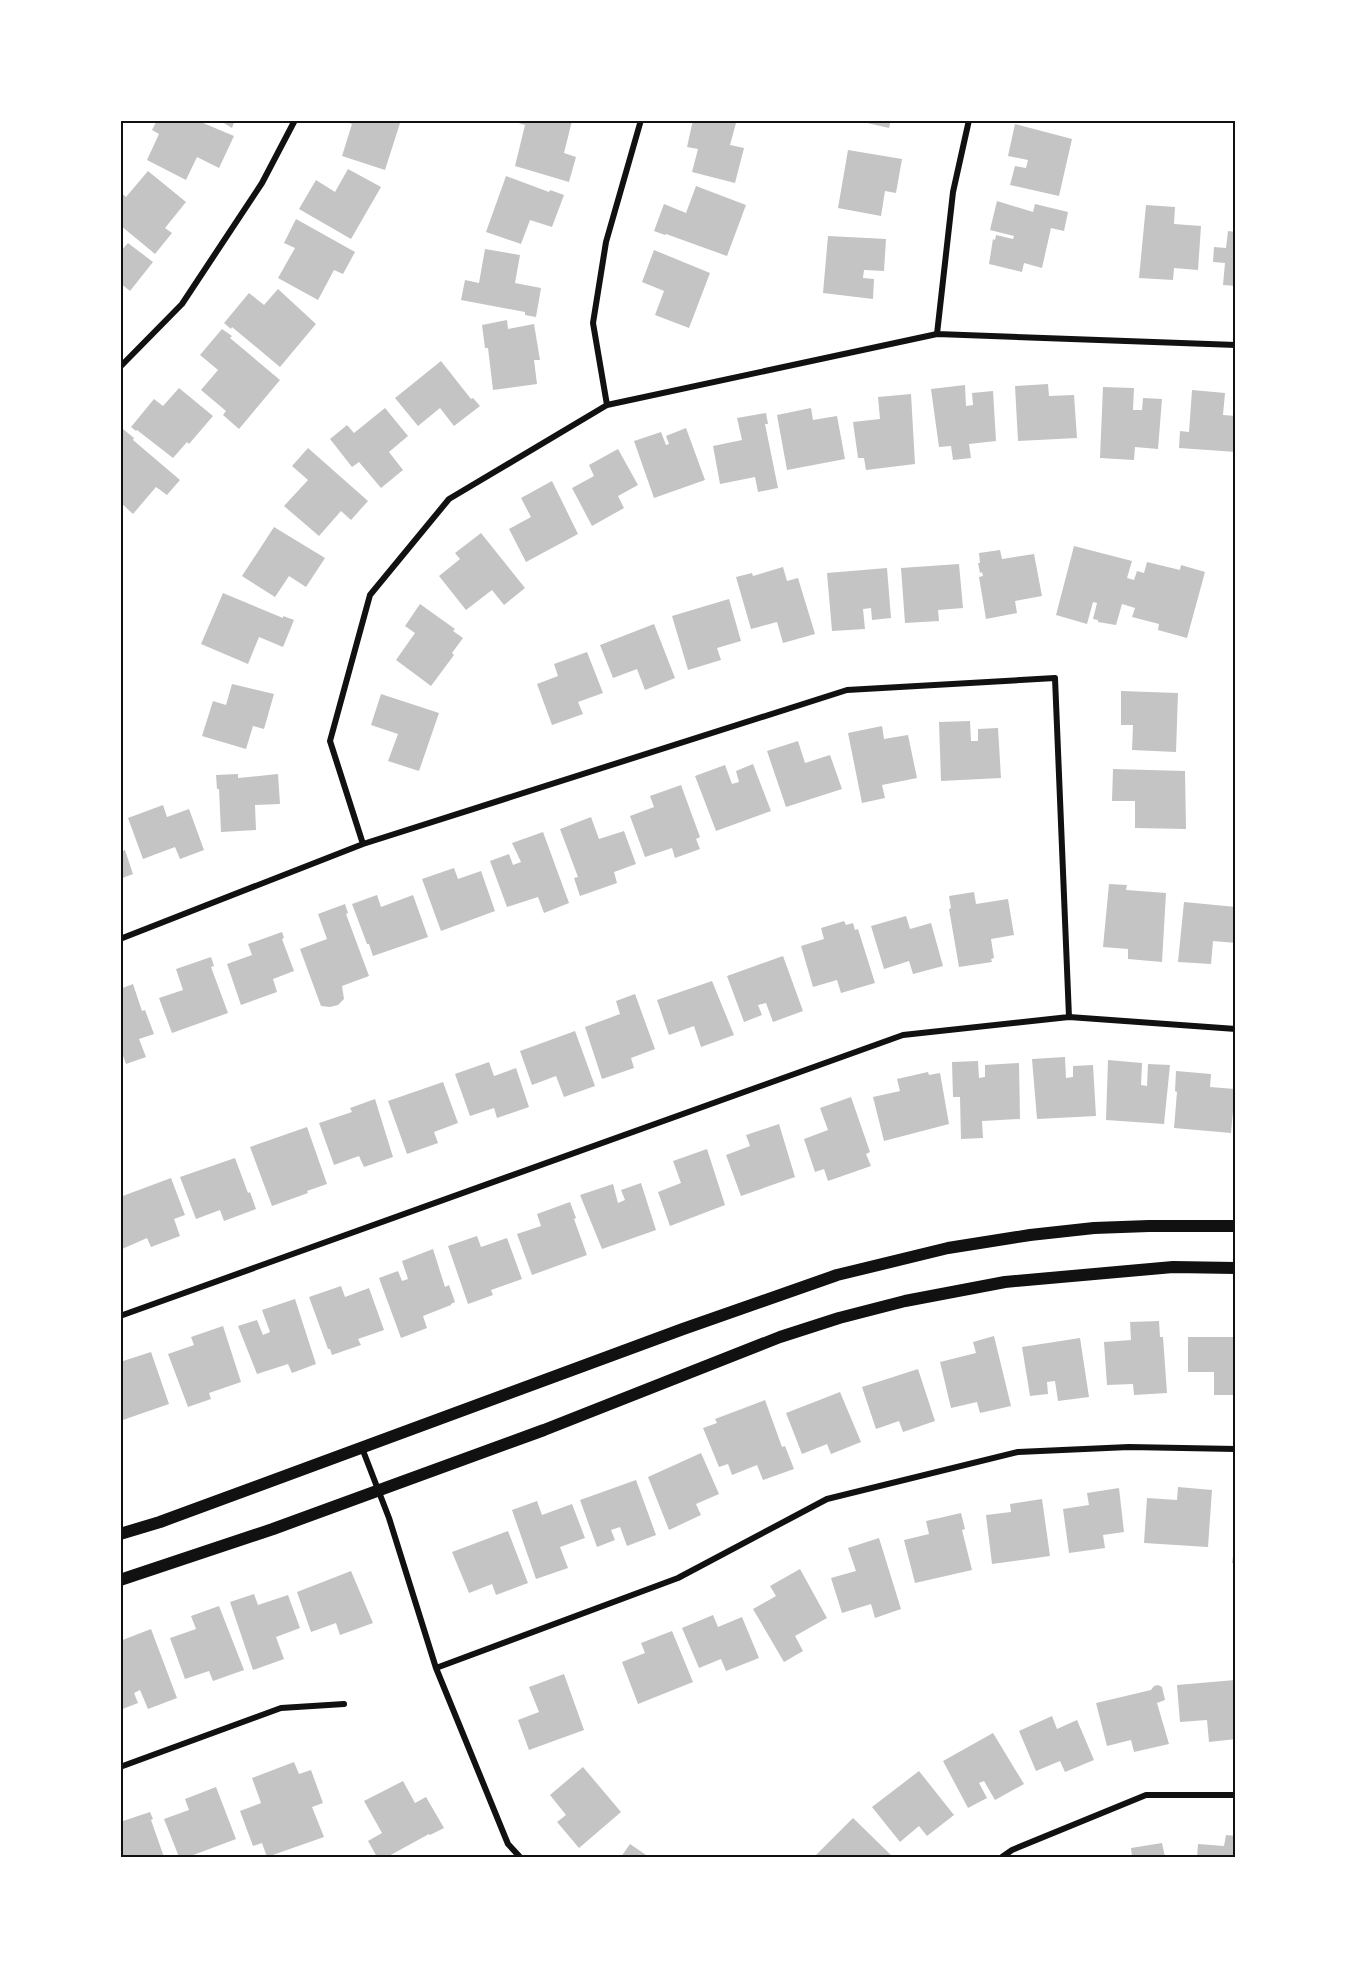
<svg xmlns="http://www.w3.org/2000/svg" width="1356" height="1977" viewBox="0 0 1356 1977" font-family="Montserrat,sans-serif">
  <rect width="100%" height="100%" fill="#fff"/>
  <!-- building -->
  <path fill="#c4c4c4" d="M157,120H196L234,136L219,168L197,157L186,180L147,160L159,134L152,130Z
    M219,120H235L232,128Z
    M342,120H401L385,170L342,156L352,124Z
    M516,120L572,121L564,153L576,157L569,182L515,166L525,125L515,122Z
    M693,120H726L736,123L730,145L744,148L735,183L692,172L698,149L687,147Z
    M854,120H891L889,128Z
    M1015,124L1072,139L1059,196L1010,185L1015,166L1026,168L1028,160L1008,156Z
    M848,150L902,159L896,193L885,191L881,216L838,208Z
    M348,169L381,187L351,239L299,209L316,180L335,192Z
    M148,171L186,202L165,228L172,233L155,254L120,225V192L126,197Z
    M506,176L549,192L550,190L564,195L552,227L530,220L521,244L486,232Z
    M696,186L746,205L727,256L666,234L665,235L654,231L664,204L686,213Z
    M997,201L1033,212L1035,204L1068,212L1064,231L1051,228L1042,268L1024,263L1022,272L989,264L993,239L995,240L996,235L1013,239L1014,236L990,230Z
    M1146,205L1175,207L1174,224L1201,226L1198,270L1174,268L1173,280L1139,278Z
    M296,219L355,252L343,274L334,270L318,300L278,278L295,248L284,243Z
    M1228,231L1236,232V286L1223,285L1225,263L1213,262L1214,247L1226,248Z
    M828,236L886,239L884,271L864,270L863,278L874,279L873,299L823,293Z
    M128,243L153,262L130,291L120,283V252Z
    M485,249L520,255L515,283L541,288L536,317L525,315V312L461,300L465,280L479,283Z
    M654,250L710,273L689,328L655,315L664,291L642,282Z
    M278,289L316,324L280,367L232,327L231,329L224,323L249,293L264,305Z
    M507,320L508,329L534,324L540,360H534L537,384L493,390L488,348H485L482,325Z
    M222,329L232,336L230,338L280,380L239,429L223,415L226,411L201,390L218,370L200,355Z
    M441,361L471,399L473,398L480,406L454,426L440,408L418,426L395,398Z
    M1048,384L1049,396L1074,395L1077,438L1018,441L1015,386Z
    M965,385L966,406L973,405L972,393L993,391L996,441L969,444L971,458L953,460L951,446L939,447L931,389Z
    M1103,387L1134,388L1133,410H1142L1143,398L1162,399L1158,449L1135,447L1134,460L1100,458Z
    M179,388L213,416L189,444L187,442L173,458L137,430L136,431L131,427L154,399L163,406Z
    M1192,390L1225,393L1223,415L1236,416V452L1179,448L1180,431L1189,432Z
    M911,394L915,464L866,470L864,458H858L853,422L880,419L878,397Z
    M385,408L408,436L389,452L403,470L381,488L359,462L352,467L330,439L347,425L354,433Z
    M811,408L813,420L837,416L845,459L787,470L777,415Z
    M766,413L768,424H765L778,488L758,492L755,477L720,484L713,446L742,440L737,418Z
    M686,428L705,480L654,498L634,441L661,432L666,445L669,444L666,436Z
    M123,429L134,438L133,440L180,480L167,495L156,487L133,514L120,502V469L122,466L120,464V433Z
    M308,448L368,501L351,520L341,511L319,536L284,506L308,480L292,466Z
    M618,449L638,485L618,496L624,508L592,526L572,488L594,476L589,465Z
    M552,481L578,534L526,562L509,529L531,517L521,498Z
    M274,527L325,558L306,587L289,576L275,597L242,576Z
    M481,533L525,588L504,605L492,590L466,610L439,576L460,559L455,553Z
    M1074,546L1132,561L1127,578L1134,580L1137,571L1144,573L1147,562L1180,570L1181,565L1205,572L1187,638L1158,630L1159,624L1132,617L1135,608L1122,604L1116,625L1098,622V620L1093,619L1097,603L1093,602L1087,624L1056,615Z
    M1000,550L1002,559L1034,554L1042,596L1015,601L1017,613L986,619L979,577L983,576L982,572L980,573L978,563H980L979,553Z
    M959,564L963,608L938,610L939,621L905,623L901,568Z
    M783,567L787,581L798,578L815,634L783,643L777,622L751,629L736,577L752,573L753,576Z
    M887,568L891,618L872,620L871,608L863,609L865,629L832,631L827,573Z
    M223,593L283,618V616L294,620L283,647L259,637L248,664L201,644Z
    M729,599L741,641L717,648L721,660L688,670L672,616Z
    M420,604L455,629L453,631L463,638L452,653L454,655L431,686L396,660L415,633L405,626Z
    M654,624L675,678L645,690L637,669L613,678L600,645Z
    M587,652L603,693L578,702L583,714L552,725L537,684L558,676L554,664Z
    M232,684L274,694L264,729L253,726L246,749L202,736L213,701L226,705Z
    M1121,691L1178,693L1176,752L1132,750L1133,725H1121Z
    M381,694L439,713L419,771L388,761L398,734L371,725Z
    M970,721L971,741H978V729L998,728L1001,778L941,781L939,722Z
    M882,726L884,739L908,735L917,778L882,785L885,798L862,803L848,733Z
    M798,741L805,763L830,755L842,789L786,807L767,751Z
    M753,764L771,811L716,831L695,776L725,765L732,784L739,782L736,771Z
    M1113,769L1185,771L1186,829L1135,828V801H1112Z
    M238,774V778L278,774L280,804L255,805L256,830L221,832L219,789H217L216,775Z
    M681,785L700,837L696,839L700,849L675,858L672,848L645,857L630,816L654,807L650,796Z
    M163,805L167,817L189,809L204,850L180,859L175,847L143,859L128,818Z
    M591,817L599,839L624,831L636,864L614,872L617,883L580,896L574,878L578,877L560,829Z
    M543,832L569,903L544,913L538,897L507,907L490,861L509,854L513,865L521,862L512,843Z
    M120,844L123,851L125,850L133,874L120,879Z
    M454,868L458,879L481,871L495,911L441,931L422,879Z
    M1109,884L1127,885L1126,890L1166,893L1162,962L1128,959V949L1103,947Z
    M974,892L976,904L1008,899L1014,935L991,939L994,958L991,959L992,962L959,967L949,909L951,908L949,896Z
    M377,895L381,907L413,895L428,937L373,956L369,944H367L352,904Z
    M1184,902L1236,907V943L1213,941L1211,964L1178,962Z
    M345,904L348,913L346,914L369,976L342,986L344,999L338,1005L330,1007L321,1006L300,949L327,939L318,914Z
    M906,916L910,929L931,923L943,966L913,974L909,961L884,969L871,926Z
    M844,921L846,925L853,923L855,930L858,929L875,983L841,993L837,980L813,987L801,946L824,939L821,928Z
    M282,932L284,938L282,939L294,971L273,979L277,992L241,1005L227,964L252,955L248,944Z
    M783,956L803,1011L773,1022L766,1003L758,1005L762,1015L744,1022L727,976Z
    M211,957L214,966L211,967L228,1013L172,1033L159,998L183,990L176,969Z
    M712,981L734,1035L701,1047L694,1026L669,1035L657,1000Z
    M133,984L142,1011L145,1010L154,1034L139,1039L146,1057L126,1064L122,1053L120,1054V989Z
    M635,994L655,1049L631,1058L634,1068L602,1079L585,1027L620,1014L616,1001Z
    M575,1031L595,1086L564,1097L556,1076L532,1085L520,1051Z
    M1065,1057L1066,1078L1073,1077V1066L1093,1065L1096,1116L1037,1119L1032,1059Z
    M1108,1060L1142,1063L1141,1085L1147,1086L1148,1064L1170,1065L1164,1124L1106,1120Z
    M978,1061L979,1078L985,1077V1065L1019,1063L1020,1119L982,1121L983,1138L961,1139L960,1097H953L952,1062Z
    M489,1062L494,1076L516,1068L529,1107L497,1118L494,1108L470,1116L455,1074Z
    M1176,1071L1211,1074L1210,1087L1235,1089L1231,1133L1174,1128L1177,1092L1175,1091Z
    M928,1072L929,1075L940,1073L949,1124L884,1141L873,1097L900,1091L897,1079Z
    M443,1082L458,1123L434,1132L438,1143L407,1154L388,1101Z
    M851,1097L870,1152L866,1154L871,1166L828,1181L824,1169L815,1172L804,1139L828,1130L820,1108Z
    M375,1099L393,1157L364,1167L359,1156L334,1165L319,1123L352,1112L350,1108Z
    M779,1124L795,1177L741,1196L726,1155L750,1146L746,1135Z
    M307,1127L327,1184L307,1191L308,1193L272,1206L250,1147Z
    M707,1149L725,1205L670,1226L658,1192L681,1183L673,1161Z
    M235,1158L248,1193L250,1192L256,1209L224,1221L220,1210L196,1219L180,1177Z
    M171,1178L185,1215L174,1219L180,1236L151,1247L147,1238L122,1249L120,1197Z
    M641,1183L656,1230L602,1249L580,1195L613,1184L618,1203L625,1200L621,1190Z
    M570,1202L576,1218L574,1219L587,1255L532,1275L517,1234L541,1226L537,1214Z
    M477,1236L481,1247L507,1238L522,1279L491,1290L493,1295L468,1304L448,1246Z
    M433,1249L445,1287L449,1285L455,1302L451,1304V1305L423,1316L427,1328L401,1338L379,1278L398,1271L402,1281L408,1279L402,1261Z
    M341,1286L345,1297L369,1288L384,1330L358,1339L361,1345L332,1355L330,1349H328L309,1297Z
    M295,1299L316,1364L292,1373L288,1364L257,1374L238,1326L257,1320L263,1335L270,1332L262,1310Z
    M1159,1321L1160,1337H1163L1167,1393L1134,1395L1133,1384L1107,1385L1104,1342L1131,1340L1130,1322Z
    M223,1326L241,1382L209,1393L211,1399L188,1407L168,1354L194,1345L191,1337Z
    M994,1336L1011,1406L980,1413L977,1402L951,1408L940,1362L976,1353L973,1342Z
    M1188,1337H1236V1395H1214V1372H1188Z
    M1080,1338L1089,1397L1058,1401L1055,1381L1047,1382L1048,1394L1030,1396L1022,1347Z
    M151,1352L169,1404L120,1421V1375L122,1374L120,1362Z
    M918,1369L935,1421L903,1432L899,1421L876,1429L862,1387Z
    M840,1392L861,1442L831,1454L827,1444L802,1454L786,1413Z
    M765,1400L782,1447L785,1446L794,1469L763,1480L757,1465L732,1475L728,1464L719,1467L703,1428L717,1423L715,1419Z
    M701,1453L719,1494L696,1504L701,1515L669,1530L648,1477Z
    M636,1480L656,1535L627,1546L620,1527L611,1530L615,1540L597,1547L580,1500Z
    M1178,1487L1212,1490L1208,1547L1144,1543L1147,1498L1177,1500Z
    M1119,1488L1124,1532L1103,1535L1105,1548L1069,1553L1063,1509L1089,1505L1087,1493Z
    M1042,1499L1050,1556L992,1564L986,1515L1011,1512L1010,1504Z
    M537,1501L542,1515L572,1504L585,1538L560,1547L568,1568L536,1579L512,1510Z
    M961,1513L965,1529L962,1530L972,1570L915,1583L904,1540L929,1534L926,1521Z
    M508,1531L528,1583L496,1595L492,1584L469,1593L452,1552Z
    M879,1538L901,1609L875,1618L871,1604L842,1613L831,1578L856,1571L848,1548Z
    M1235,1543H1236V1563H1232Z
    M800,1569L827,1618L795,1636L803,1651L784,1662L753,1609L776,1596L770,1586Z
    M351,1571L373,1623L340,1635L336,1623L311,1632L297,1592Z
    M254,1594L258,1605L288,1595L300,1628L276,1637L284,1659L253,1670L230,1602Z
    M219,1606L244,1670L213,1681L209,1671L185,1679L170,1638L196,1629L191,1616Z
    M713,1615L718,1627L742,1617L759,1658L726,1671L721,1659L699,1668L682,1628Z
    M151,1629L177,1698L148,1709L140,1690L134,1693L138,1703L120,1710V1641Z
    M672,1631L693,1682L638,1704L622,1662L645,1653L641,1643Z
    M564,1674L584,1730L529,1750L518,1720L539,1712L529,1687Z
    M1235,1680L1236,1739L1209,1742L1207,1720L1180,1722L1177,1685Z
    M1158,1685L1162,1687L1165,1700L1157,1703L1169,1744L1134,1752L1131,1740L1107,1746L1096,1703L1151,1690L1154,1686Z
    M1052,1716L1057,1729L1077,1720L1094,1760L1065,1772L1060,1761L1036,1771L1019,1731Z
    M993,1733L1024,1784L995,1800L984,1781L979,1783L987,1798L968,1808L943,1761Z
    M294,1762L299,1774L311,1770L323,1803L312,1807L324,1837L267,1857L262,1843L253,1846L240,1811L261,1803L252,1778Z
    M583,1767L621,1812L579,1848L557,1822L566,1815L550,1795Z
    M919,1771L954,1815L927,1836L919,1826L900,1842L872,1807Z
    M403,1781L415,1803L426,1797L444,1828L430,1835L429,1834L387,1857H377L368,1841L382,1833L364,1801Z
    M216,1787L236,1839L188,1857H179L164,1819L189,1810L185,1799Z
    M150,1812L153,1819L151,1820L164,1857H120V1822Z
    M853,1818L893,1857H814Z
    M1226,1835L1236,1836V1857H1197L1198,1844L1224,1846Z
    M1162,1843L1165,1857H1132L1131,1848Z
    M630,1844L649,1857H621Z"/>
  <g fill="none" stroke-linecap="round" stroke-linejoin="round">
    <!-- minor -->
    <path stroke="#111" stroke-width="6" d="M937,334L953,192L969,120
      M120,367L182,304L262,183L295,120
      M607,405L593,323L606,242L641,120
      M363,844L330,741L370,595L449,499L607,405L937,334L1236,345
      M120,939L363,844L847,690L1055,678L1069,1017
      M120,1316L903,1035L1069,1017L1236,1029
      M362,1448L389,1518L436,1668L508,1844L520,1857
      M436,1668L678,1578L827,1499L1018,1452L1129,1447L1236,1449
      M120,1767L281,1708L344,1704
      M1002,1857L1012,1850L1146,1795H1236"/>
    <!-- secondary -->
    <path stroke="#111" stroke-width="12" d="M120,1534L160,1522L683,1329L837,1275L948,1248L1030,1235L1094,1228L1149,1226H1236
      M120,1580L273,1529L544,1430L780,1337L839,1318L905,1301L1005,1282L1173,1267L1236,1268"/>
  </g>
  <!-- border -->
  <rect width="1356" height="1977" fill="none" stroke="#ffffff" stroke-width="243"/>
  <rect x="122" y="122" width="1112" height="1734" fill="none" stroke="#111" stroke-width="2"/>
</svg>
